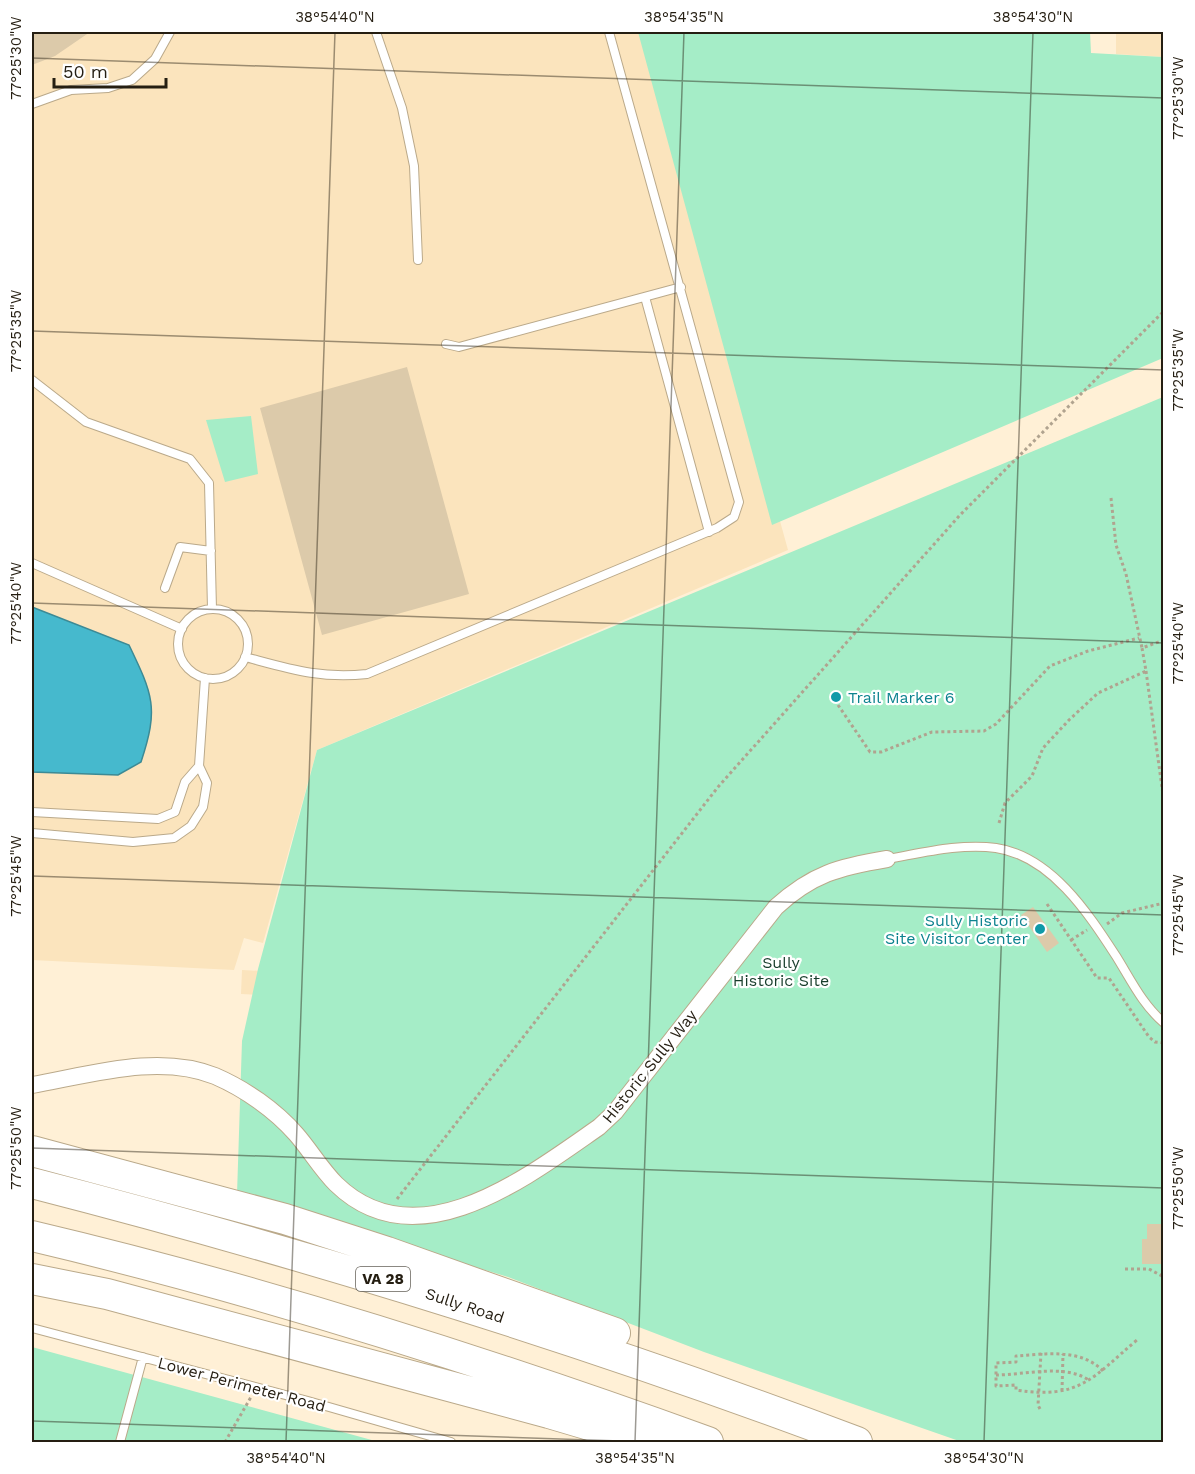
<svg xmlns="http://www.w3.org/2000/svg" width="1195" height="1474" viewBox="0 0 1195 1474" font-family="'Work Sans',sans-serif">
  <rect width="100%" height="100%" fill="#fff0d6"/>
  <!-- built -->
  <path fill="#fbe4bd" d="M32,32H645L788,550L317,750L263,943L244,938L234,970L32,960Z
    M1116,32H1163V57L1116,54Z
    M242,970L328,974L327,998L241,994Z"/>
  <!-- green -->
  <path fill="#a5edc7" d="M638,32H1090L1091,53L1163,57V358L772,525Z
    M1163,397V1442H962L704,1352L508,1277L237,1194L242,1041L258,969L317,750Z
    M251,416L258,474L225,482L206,420Z
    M32,1347L379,1442H32Z"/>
  <!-- water -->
  <path fill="#46b9cd" stroke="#3c8a95" stroke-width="1.5" d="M32,607L129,645C153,695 159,708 141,762L118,775L32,772Z"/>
  <!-- building -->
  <path fill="#dccaaa" d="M32,32H90L55,56L32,65Z
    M407,367L469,594L322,635L260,408Z
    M1033,907L1059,943L1047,952L1021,915Z
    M1147,1224H1164V1264H1142V1239H1147Z"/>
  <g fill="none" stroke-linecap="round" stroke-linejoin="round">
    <defs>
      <path id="lane" d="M376,32L402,108L414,166L418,260
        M32,104L71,90L108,88L132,80L155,59L170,32
        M645,297L709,532
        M446,344L459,347L681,287
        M32,380L86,422L190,459L209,483L212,609
        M32,563L182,629
        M165,588L180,547L211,551
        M178 644a35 35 0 1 1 70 0a35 35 0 1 1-70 0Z
        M245,657C290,669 320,679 367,674L717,528L734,517L739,502L609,32
        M32,812L158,819L175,812L185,782L199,766
        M32,833L133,842L174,838L191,826L203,807L207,783L199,766L205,678
        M887,859C922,853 961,843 996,848C1051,856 1088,913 1116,956C1131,980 1142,1004 1164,1023
        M32,1328L308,1401L451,1442
        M120,1442L143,1357"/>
      <path id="street" d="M32,1085C89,1075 159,1053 215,1076C245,1089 275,1110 296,1134C310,1150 321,1169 336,1184C417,1263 527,1177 599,1127L615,1112L776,907C812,874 839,867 887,859"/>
      <path id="highway" d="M32,1151L285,1219L387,1252L615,1333
        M32,1183C312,1255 586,1340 857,1442
        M32,1236C261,1290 487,1362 708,1442
        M32,1279L107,1294L549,1413L647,1442"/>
    </defs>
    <!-- lane casing -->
    <use href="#lane" stroke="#baa98a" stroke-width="10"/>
    <!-- street casing -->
    <use href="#street" stroke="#baa98a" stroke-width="18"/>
    <!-- highway casing -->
    <use href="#highway" stroke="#baa98a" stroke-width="32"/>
    <!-- path -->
    <path stroke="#b0a38f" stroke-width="3" stroke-dasharray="3 3" stroke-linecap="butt" d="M1111,498L1116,545L1126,574L1142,648
      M1146,671L1164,802
      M838,705L870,752H881L932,732L984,731L996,724L1050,666L1088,651L1139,638
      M999,823L1005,803L1032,776L1043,748L1069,720L1098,693L1146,671L1142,648L1164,640
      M1047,904L1097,978H1109L1149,1037L1155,1042L1164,1043
      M1107,924L1122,913L1164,903
      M1071,940L1087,930
      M397,1199L718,787L960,515L1164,311
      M1125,1269H1149L1164,1277
      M1103,1371C1081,1348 1045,1354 1016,1356V1362L996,1363V1386L1016,1385V1390C1080,1400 1093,1377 1137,1340
      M996,1375C1024,1375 1066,1363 1090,1381
      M1062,1391L1063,1354
      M1040,1409L1038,1405L1041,1353
      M225,1442L251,1397"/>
    <!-- lane -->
    <use href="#lane" stroke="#fff" stroke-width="8"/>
    <!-- street -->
    <use href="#street" stroke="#fff" stroke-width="16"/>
    <!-- highway -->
    <use href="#highway" stroke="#fff" stroke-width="30"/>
  </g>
  <!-- ticks -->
  <path fill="none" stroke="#251e12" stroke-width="1.5" stroke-opacity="0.45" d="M32,58L1164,98M32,331L1164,370M32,603L1164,643M32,876L1164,915M32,1148L1164,1188M32,1421L650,1442M286,1442L335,32M635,1442L684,32M984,1442L1033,32"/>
  <!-- markers -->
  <g fill="#0f9aa8" stroke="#fff" stroke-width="2">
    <circle cx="836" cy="697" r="6"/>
    <circle cx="1040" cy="929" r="6"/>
  </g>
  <g text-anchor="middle" stroke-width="4.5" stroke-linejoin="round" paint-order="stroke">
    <!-- shield labels -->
    <rect fill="#fff" stroke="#666259" stroke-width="1.5" x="356" y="1267" width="54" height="24" rx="4.5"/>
    <g font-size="15" font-weight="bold" fill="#251e12">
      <text x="383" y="1284">VA 28</text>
    </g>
    <!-- culture labels -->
    <g font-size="16" fill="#0d838f" stroke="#fff" text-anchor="start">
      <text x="848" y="703">Trail Marker 6</text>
      <text x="1028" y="926" text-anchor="end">Sully Historic<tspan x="1028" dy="18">Site Visitor Center</tspan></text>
    </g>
    <!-- park labels -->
    <g font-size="16" fill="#173d2b" stroke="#fff">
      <text x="781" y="968">Sully<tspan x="781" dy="18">Historic Site</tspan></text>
    </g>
    <!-- street labels -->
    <g font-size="16" fill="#251e12" stroke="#fff">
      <text transform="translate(649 1066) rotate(-51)" y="6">Historic Sully Way</text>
      <text transform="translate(465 1305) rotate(18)" y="6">Sully Road</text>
      <text transform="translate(242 1384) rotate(15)" y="6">Lower Perimeter Road</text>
    </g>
  </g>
  <!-- border -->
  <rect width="1195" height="1474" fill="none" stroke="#ffffff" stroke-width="66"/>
  <!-- scale -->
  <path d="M54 78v9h112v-9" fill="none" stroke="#251e12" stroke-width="3"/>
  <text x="63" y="78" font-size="18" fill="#251e12" stroke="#ffffff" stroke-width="4.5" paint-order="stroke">50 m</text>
  <rect x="33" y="33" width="1129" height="1408" fill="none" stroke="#251e12" stroke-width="2"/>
  <g font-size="15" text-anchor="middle" fill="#251e12">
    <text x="335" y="22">38°54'40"N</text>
    <text x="684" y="22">38°54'35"N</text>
    <text x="1033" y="22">38°54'30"N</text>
    <text transform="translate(16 58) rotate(-90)" y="5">77°25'30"W</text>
    <text transform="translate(1178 98) rotate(-90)" y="5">77°25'30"W</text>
    <text transform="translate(16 331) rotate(-90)" y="5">77°25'35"W</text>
    <text transform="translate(1178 370) rotate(-90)" y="5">77°25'35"W</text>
    <text transform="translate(16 603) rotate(-90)" y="5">77°25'40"W</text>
    <text transform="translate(1178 643) rotate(-90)" y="5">77°25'40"W</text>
    <text transform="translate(16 876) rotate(-90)" y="5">77°25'45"W</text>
    <text transform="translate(1178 915) rotate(-90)" y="5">77°25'45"W</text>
    <text transform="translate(16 1148) rotate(-90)" y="5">77°25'50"W</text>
    <text transform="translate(1178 1188) rotate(-90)" y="5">77°25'50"W</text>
    <text x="286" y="1463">38°54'40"N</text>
    <text x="635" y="1463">38°54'35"N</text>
    <text x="984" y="1463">38°54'30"N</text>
  </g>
</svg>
